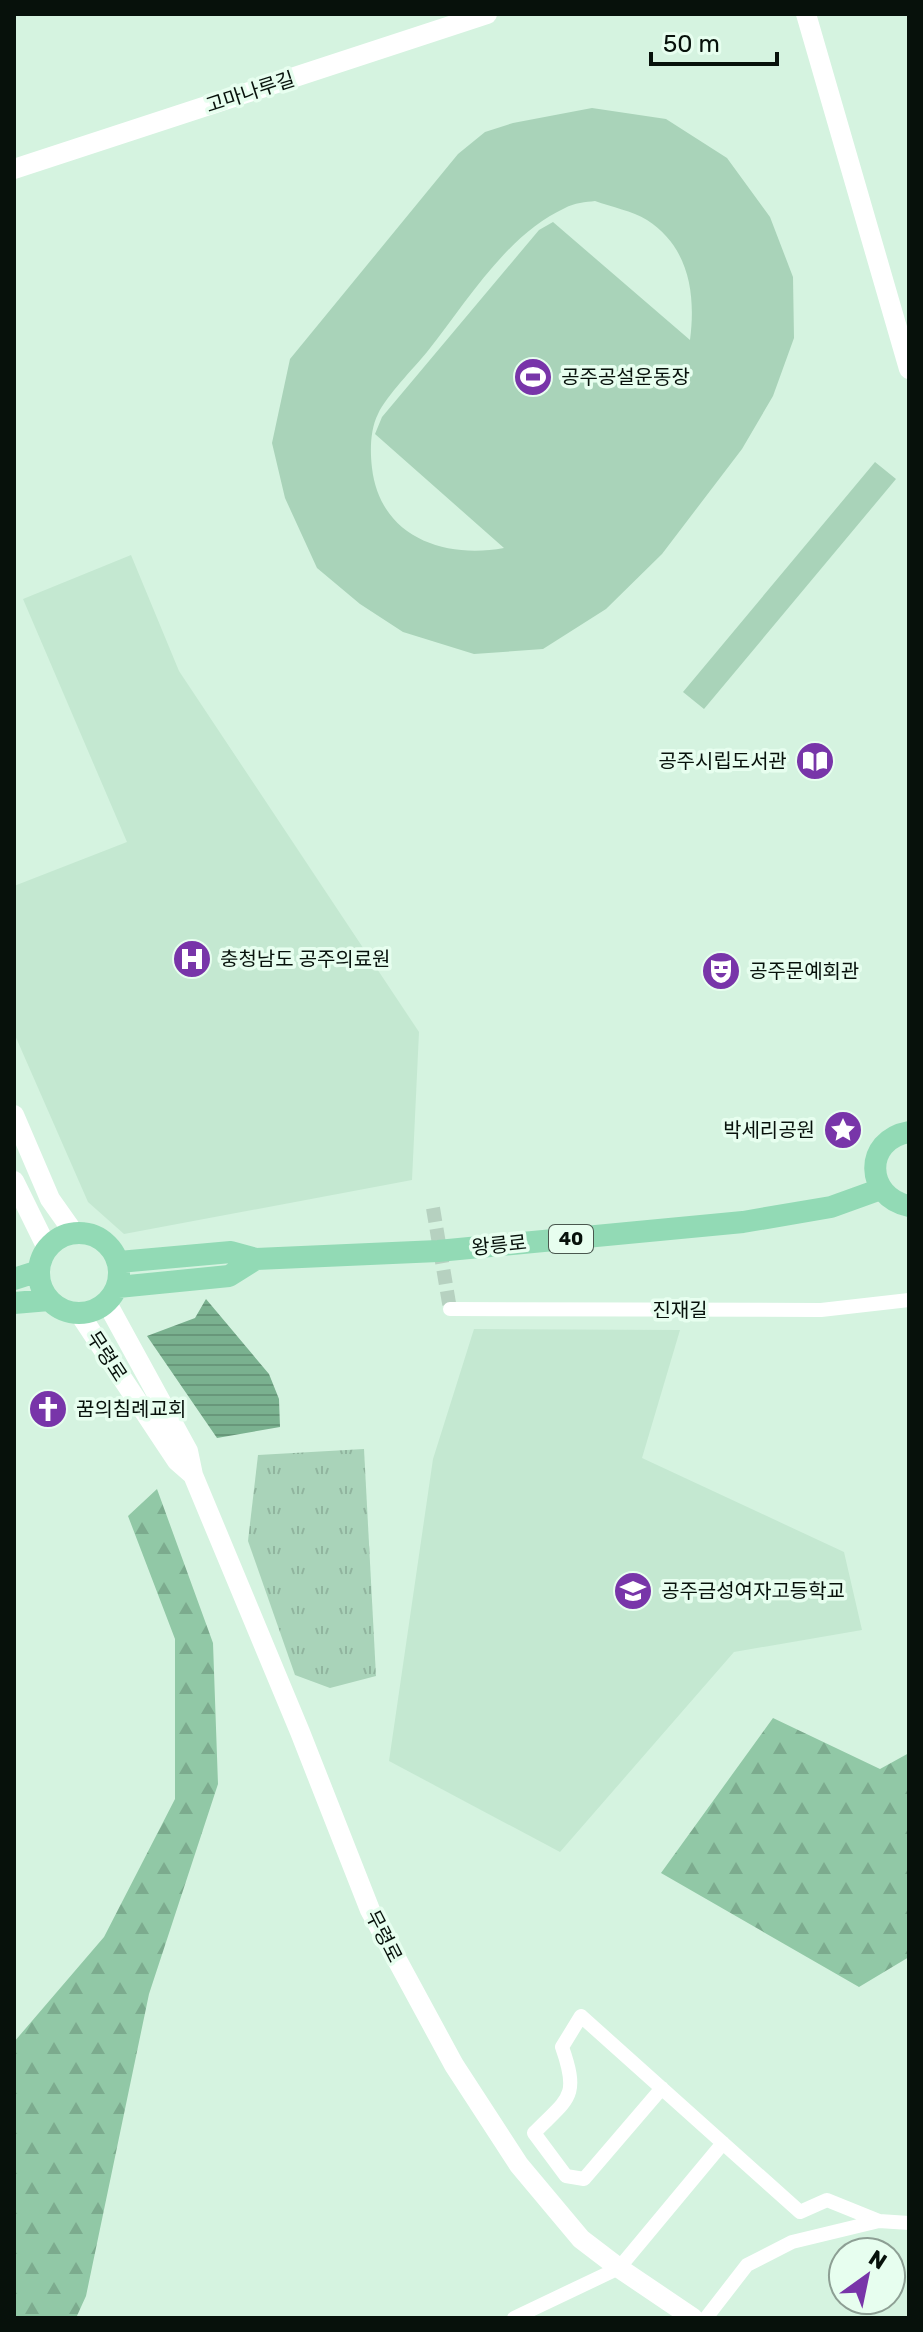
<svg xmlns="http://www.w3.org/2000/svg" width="923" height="2332" viewBox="0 0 923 2332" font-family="Rubik,'Noto Sans KR',sans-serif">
  <defs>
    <pattern id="grass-tufts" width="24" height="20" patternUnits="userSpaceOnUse" patternTransform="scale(2)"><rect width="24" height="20" fill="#a9d3b9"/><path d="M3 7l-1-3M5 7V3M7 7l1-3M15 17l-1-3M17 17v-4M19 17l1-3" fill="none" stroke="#90b49e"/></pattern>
    <pattern id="forest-firs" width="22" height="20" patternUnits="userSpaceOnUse" patternTransform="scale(2)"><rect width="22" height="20" fill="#91c8a6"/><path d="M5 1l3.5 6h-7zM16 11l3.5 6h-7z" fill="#7cab8e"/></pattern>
    <pattern id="water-rules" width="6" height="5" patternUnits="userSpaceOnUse" patternTransform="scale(2)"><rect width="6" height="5" fill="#7ab18f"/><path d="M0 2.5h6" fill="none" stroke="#68977a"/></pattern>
  </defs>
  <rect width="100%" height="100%" fill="#d5f3e0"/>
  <!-- built -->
  <path fill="#c4e8d1" d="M131,555L179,671L419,1032L412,1180L124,1234L88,1202L14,1033V886L127,842L23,599Z
    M474,1329L680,1330L642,1458L844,1552L862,1630L734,1652L560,1852L389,1761L433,1459Z"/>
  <!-- grass -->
  <path fill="url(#grass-tufts)" d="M364,1449L376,1676L330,1688L295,1675L248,1541L258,1455Z"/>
  <!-- forest -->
  <path fill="url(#forest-firs)" d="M157,1489L213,1643L218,1784L149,1994L86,2296L76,2318H14V2042L104,1937L175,1799V1639L128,1516Z
    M773,1718L880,1769L909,1753V1957L859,1987L661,1873Z"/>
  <!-- pitch -->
  <path fill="#a9d3b9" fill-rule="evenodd" d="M592,108L666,119L727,158L770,217L793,277L794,338L773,396L742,449L662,554L606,609L543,649L474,654L403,632L360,604L317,568L285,498L272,443L290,359L458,154L485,132L513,123ZM595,201C612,207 632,211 647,220C689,247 696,294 690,340L553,222L539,230L382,417L375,434L504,548C444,559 380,537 372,468C370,451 370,430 378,414C387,395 413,369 427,352C467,302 506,235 565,208C574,203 586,202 595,201Z
    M875,462L896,479L704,709L683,692Z"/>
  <!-- water -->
  <path fill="url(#water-rules)" d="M206,1299L269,1374L279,1399L280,1427L217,1438L147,1336L195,1318Z"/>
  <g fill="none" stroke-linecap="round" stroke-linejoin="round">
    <!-- minor-tunnel -->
    <path stroke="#b6d1c0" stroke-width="14" stroke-dasharray="14 7" stroke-linecap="butt" d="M433,1208L450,1309"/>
    <!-- minor -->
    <path stroke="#fff" stroke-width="14" d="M450,1309L821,1310L909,1300
      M662,2088L584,2179L566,2176L534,2133C568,2098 580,2098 562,2047L581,2016C654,2081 727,2146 800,2212L827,2200L879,2221
      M514,2318L619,2268L723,2143
      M706,2318L747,2265L792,2242L879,2221L909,2223"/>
    <!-- secondary -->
    <path stroke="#fff" stroke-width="20" d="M806,14L909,369
      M14,169L487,14
      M14,1115L50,1199L74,1233
      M14,1181L47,1248
      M107,1303L188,1451L193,1475L300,1732L370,1910L454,2065L519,2165L581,2239L619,2268L693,2318
      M79,1313L165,1443L177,1461L193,1475"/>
    <!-- primary -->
    <path stroke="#92dab5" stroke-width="22" d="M909,1132C863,1140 865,1197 909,1206
      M39 1273a40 40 0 1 1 80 0a40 40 0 1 1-80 0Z
      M119,1262L231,1252L256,1259L438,1251L743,1222L831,1207L881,1189
      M14,1279L39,1271
      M118,1287L229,1276L256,1259
      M14,1303L49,1300"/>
  </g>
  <!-- icons -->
  <defs>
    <symbol id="stadium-disc" viewBox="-11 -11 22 22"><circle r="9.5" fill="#7835a9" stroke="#e7feef"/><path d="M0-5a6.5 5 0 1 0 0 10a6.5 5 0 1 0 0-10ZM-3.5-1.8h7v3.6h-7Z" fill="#fff"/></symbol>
    <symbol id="library-disc" viewBox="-11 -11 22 22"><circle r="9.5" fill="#7835a9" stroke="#e7feef"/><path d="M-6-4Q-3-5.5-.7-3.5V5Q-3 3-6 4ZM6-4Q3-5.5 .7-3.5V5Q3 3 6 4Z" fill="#fff"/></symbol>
    <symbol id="hospital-disc" viewBox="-11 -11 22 22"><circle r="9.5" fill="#7835a9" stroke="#e7feef"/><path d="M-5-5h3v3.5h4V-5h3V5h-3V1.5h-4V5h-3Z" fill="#fff"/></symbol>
    <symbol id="theatre-disc" viewBox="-11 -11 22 22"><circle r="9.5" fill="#7835a9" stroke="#e7feef"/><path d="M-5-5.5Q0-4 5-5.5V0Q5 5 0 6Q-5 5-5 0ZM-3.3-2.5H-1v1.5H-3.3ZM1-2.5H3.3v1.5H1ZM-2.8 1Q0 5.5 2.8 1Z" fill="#fff"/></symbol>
    <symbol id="sight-disc" viewBox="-11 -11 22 22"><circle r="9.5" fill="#7835a9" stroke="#e7feef"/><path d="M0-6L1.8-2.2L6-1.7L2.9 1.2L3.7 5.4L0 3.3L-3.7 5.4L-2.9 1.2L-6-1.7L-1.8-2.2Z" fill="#fff"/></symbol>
    <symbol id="church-disc" viewBox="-11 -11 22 22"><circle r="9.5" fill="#7835a9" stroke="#e7feef"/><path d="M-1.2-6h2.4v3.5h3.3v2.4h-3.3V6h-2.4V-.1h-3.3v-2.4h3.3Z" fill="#fff"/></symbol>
    <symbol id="school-disc" viewBox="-11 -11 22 22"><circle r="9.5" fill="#7835a9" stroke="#e7feef"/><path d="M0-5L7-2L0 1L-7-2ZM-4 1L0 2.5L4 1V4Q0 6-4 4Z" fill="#fff"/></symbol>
  </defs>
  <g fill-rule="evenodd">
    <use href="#stadium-disc" x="511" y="355" width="44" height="44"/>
    <use href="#library-disc" x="793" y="739" width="44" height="44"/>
    <use href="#hospital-disc" x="170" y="937" width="44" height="44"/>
    <use href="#theatre-disc" x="699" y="949" width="44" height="44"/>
    <use href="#sight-disc" x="821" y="1108" width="44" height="44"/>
    <use href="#church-disc" x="26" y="1387" width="44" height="44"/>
    <use href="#school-disc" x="611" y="1569" width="44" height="44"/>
  </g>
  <g text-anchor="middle" stroke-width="7" stroke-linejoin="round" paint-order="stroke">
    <!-- shield labels -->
    <rect fill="#e7feef" stroke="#4a584f" stroke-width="2" x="549" y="1225" width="44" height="28" rx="6"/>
    <g font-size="18" font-weight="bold" fill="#07110b">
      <text x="571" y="1245">40</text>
    </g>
    <!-- street labels -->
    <g font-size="20" fill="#07110b" stroke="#e7feef">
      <text transform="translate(250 92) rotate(-18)" y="7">고마나루길</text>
      <text transform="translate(499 1245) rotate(-6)" y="7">왕릉로</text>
      <text x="680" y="1317">진재길</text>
      <text transform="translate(107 1356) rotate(57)" y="7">무령로</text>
      <text transform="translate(384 1936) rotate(63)" y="7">무령로</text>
    </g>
    <!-- poi labels -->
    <g font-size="20" fill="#07110b" stroke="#e7feef" text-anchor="start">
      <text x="561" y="384">공주공설운동장</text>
      <text x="787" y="768" text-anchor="end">공주시립도서관</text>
      <text x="220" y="966">충청남도 공주의료원</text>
      <text x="749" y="978">공주문예회관</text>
      <text x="815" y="1137" text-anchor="end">박세리공원</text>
      <text x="76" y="1416">꿈의침례교회</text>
      <text x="661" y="1598">공주금성여자고등학교</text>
    </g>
  </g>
  <!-- border -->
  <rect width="923" height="2332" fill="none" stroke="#07110b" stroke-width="32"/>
  <!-- north arrow -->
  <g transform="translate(867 2276) rotate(33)"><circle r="38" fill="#e7feef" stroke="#8d9f94" stroke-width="2"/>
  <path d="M0-6L14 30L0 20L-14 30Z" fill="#7835a9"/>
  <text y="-12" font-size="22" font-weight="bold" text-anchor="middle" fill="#07110b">N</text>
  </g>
  <!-- scale -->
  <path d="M651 52v12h126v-12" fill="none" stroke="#07110b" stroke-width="4"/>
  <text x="663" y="52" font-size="24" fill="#07110b" stroke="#e7feef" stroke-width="6" paint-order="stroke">50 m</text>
</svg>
